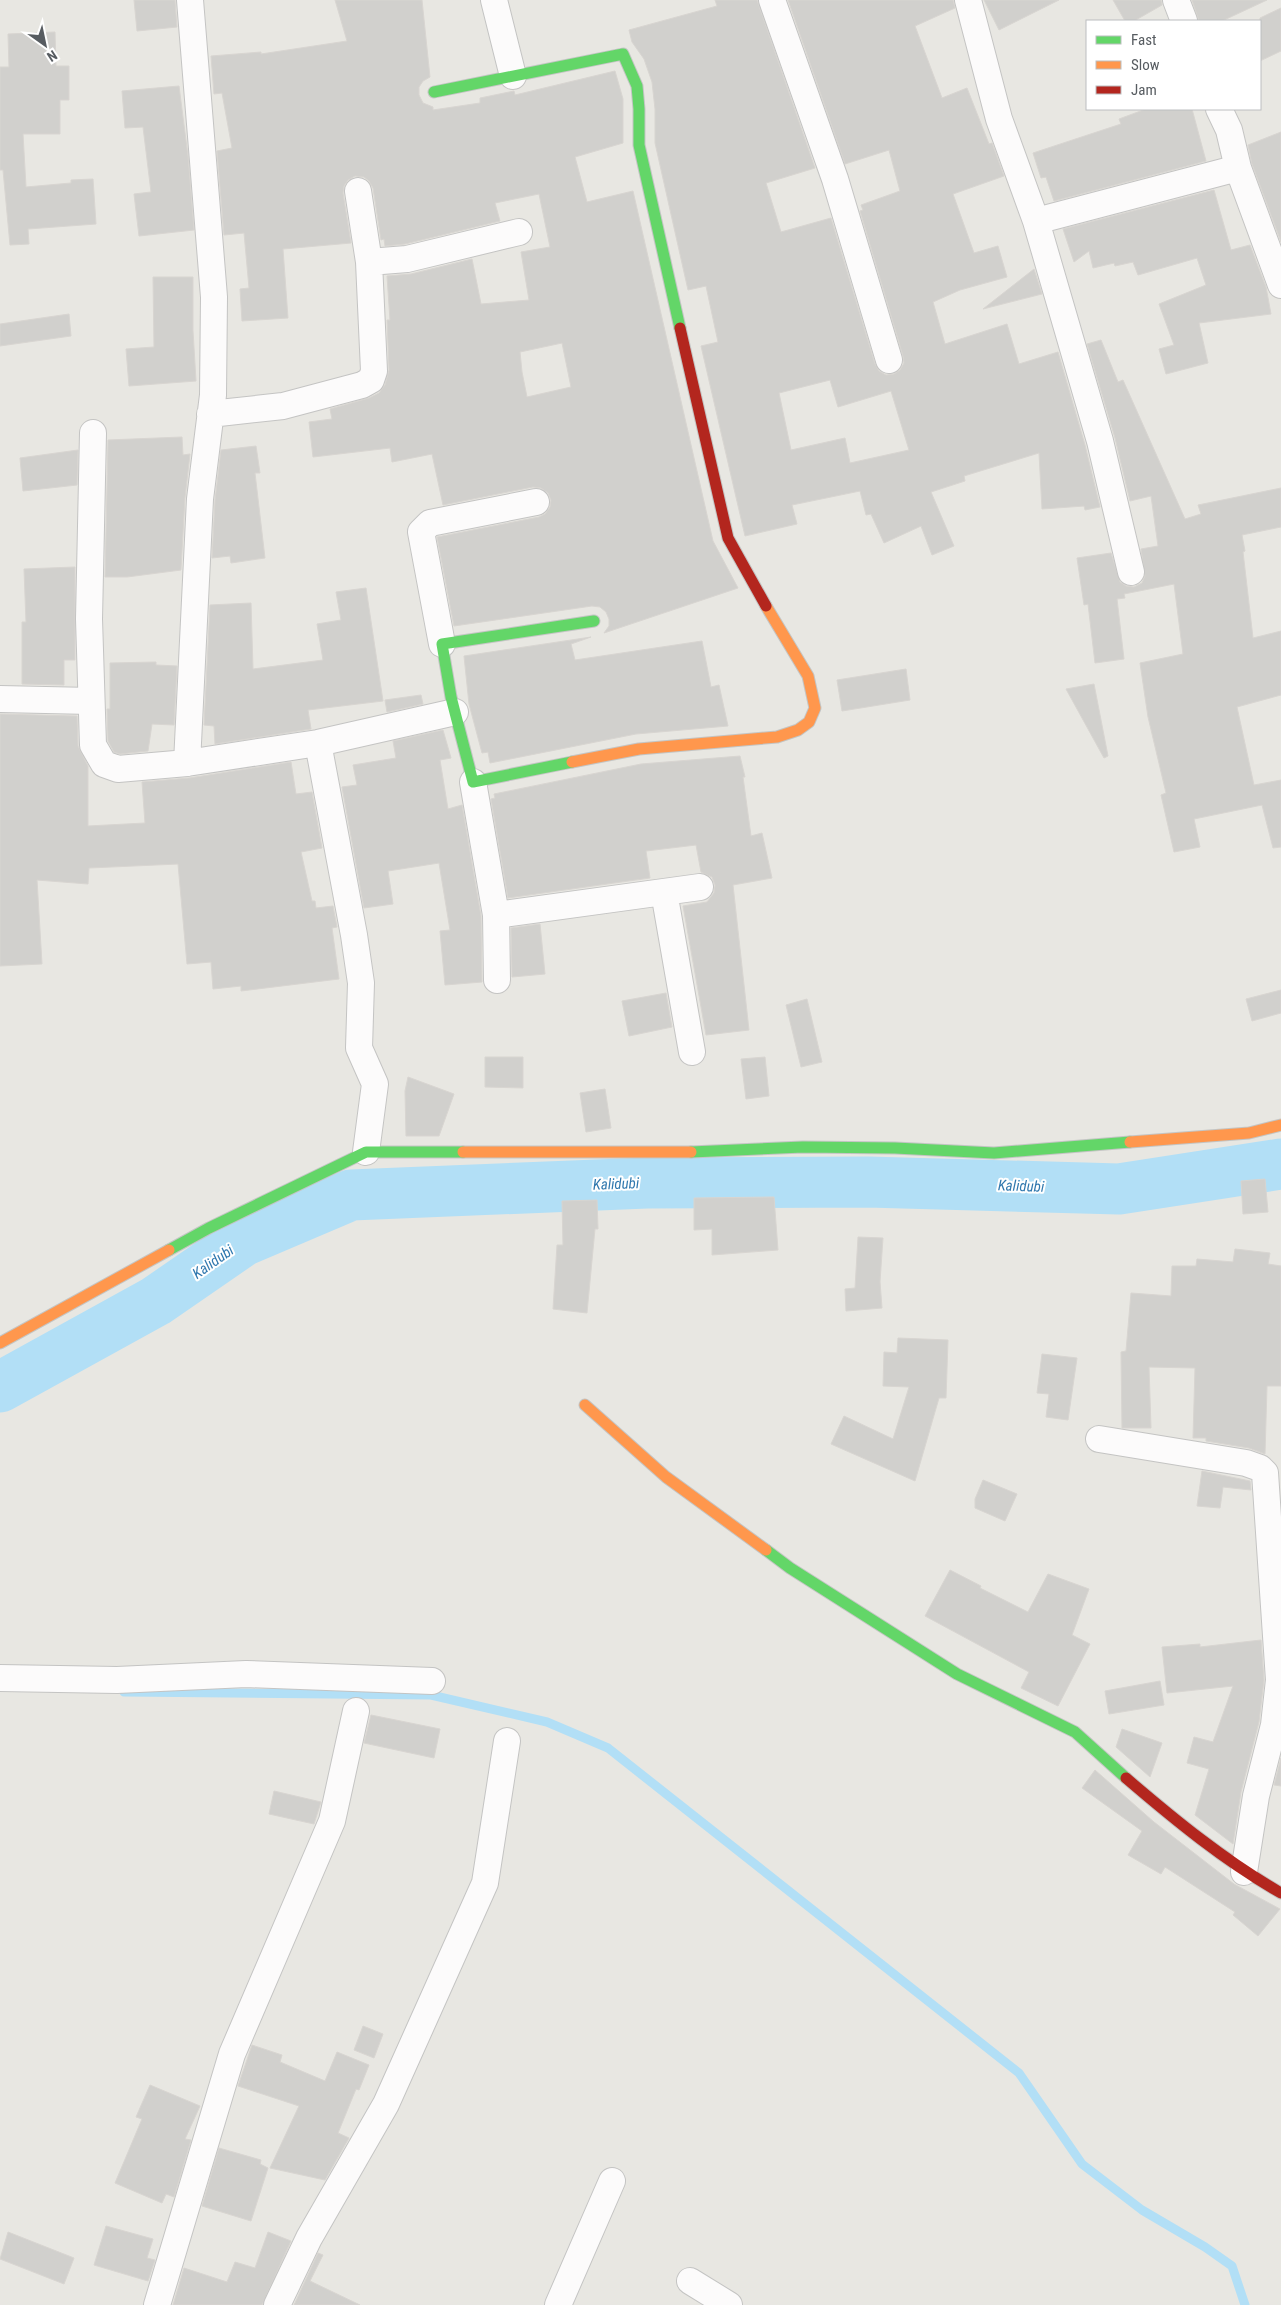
<svg xmlns="http://www.w3.org/2000/svg" width="1281" height="2305" viewBox="0 0 1281 2305" font-family="'Roboto Condensed',sans-serif">
  <rect width="100%" height="100%" fill="#e8e7e2"/>
  <g fill="none" stroke-linecap="round" stroke-linejoin="round">
    <!-- stream -->
    <path stroke="#b2dff6" stroke-width="9" d="M124,1692L431,1695L547,1722L608,1748L1019,2073L1082,2164L1142,2210L1205,2247L1232,2266L1245,2305"/>
    <!-- river -->
    <path stroke="#b2dff6" stroke-width="51" d="M0,1387L156,1301L243,1241L351,1195L647,1183L868,1182L1119,1189L1281,1164"/>
  </g>
  <!-- building -->
  <path fill="#d1d0cd" stroke="#d8d5d1" fill-rule="evenodd" d="M134,0H175L177,27L137,31Z
    M335,0H422L430,77L423,81L419,87V95L423,103L433,107V110L480,103V98L514,91L515,95L615,71L623,99V143L575,157L587,202L633,191L713,541L738,588L604,633L609,626V619L606,612L600,607L592,606L454,626L437,537L539,517L545,514L550,507L551,500L548,493L541,488L533,487L443,505L432,454L392,462L390,448L313,457L309,422L332,419L330,409L369,398L379,393L385,385L389,370L387,320H390L387,276L411,274L472,259L481,304L529,300L521,252L550,247L539,194L495,203L500,221L405,244L385,246L384,239L381,240L373,188L369,181L364,177L355,176L348,180L344,186L343,193L351,243L283,249L288,318L242,321L240,289L249,288L244,233L224,235L217,151L232,148L222,93L214,94L211,56L261,52V54L347,41ZM562,343L571,387L527,397L522,372L520,352Z
    M715,0H757L815,168L766,183L781,232L831,218L875,364L879,371L886,375L894,374L900,370L904,363L903,356L860,211L863,210L861,205L900,191L889,150L845,164L788,0H953L955,8L915,26L942,98L967,88L989,144L992,143L1004,176L953,194L974,253L998,246L1007,277L960,290L933,302L945,344L1007,324L1019,364L1058,352L1085,445L1100,507L1085,510L1084,506L1042,509L1039,453L964,476L965,481L931,492L954,546L932,555L921,526L884,543L871,514L866,515L860,491L792,505L797,524L745,536L701,346L718,342L706,286L688,290L655,143V109L652,82L644,59L632,42L629,30L717,6ZM830,380L838,407L891,391L909,450L850,463L845,438L791,450L779,393Z
    M984,0H1059L999,30Z
    M1113,0H1161L1162,5L1134,21H1125Z
    M1192,0H1267L1222,21H1199Z
    M1281,8V51L1260,61V18Z
    M55,32L56,66H69V100H60V134H23L26,187L71,183V180L93,179L96,224L28,229L29,244L10,245L3,170H0V67H9L8,34Z
    M179,86L188,156L194,230L139,236L134,194L151,192L143,127L125,128L122,91Z
    M1146,109H1192L1206,161L1054,201L1046,177L1041,178L1033,153L1121,124L1119,119Z
    M1281,132V242L1252,164L1248,145Z
    M1214,190L1231,250L1250,245L1266,287L1271,314L1199,323L1208,363L1166,374L1159,349L1174,345L1159,304L1206,285L1197,258L1138,275L1133,262L1115,266L1114,263L1093,268L1089,251L1074,262L1063,229Z
    M1034,269L1042,294L983,309Z
    M153,277H193V331L196,381L129,386L126,349L154,347Z
    M69,314L71,336L0,346V324Z
    M1101,340L1118,382L1123,380L1185,519L1201,514L1198,505L1281,488V527L1242,535L1245,551L1243,552L1253,638L1281,631V695L1237,707L1254,785L1281,780V847L1273,848L1262,805L1194,819L1200,847L1174,852L1161,795L1166,793L1148,717L1140,663L1183,654L1174,584L1124,594L1125,598L1117,599L1124,659L1095,663L1088,604L1084,605L1077,558L1111,553L1120,582L1126,586L1134,587L1142,583L1145,576L1141,549L1158,546L1151,496L1130,501L1115,438L1087,344Z
    M182,437L183,455L190,454L185,498L181,570L127,577H105L108,440Z
    M256,446L260,473H255L265,558L231,563L230,556L212,558L215,500L221,450Z
    M78,450L77,485L23,491L20,458Z
    M75,567V660H64V685L22,684V622H26L24,569Z
    M366,588L383,701L308,710L311,729L215,744L214,726L204,725L210,605L251,603L253,669L323,660L317,624L341,620L336,592Z
    M591,637L571,644L575,660L702,641L711,687L719,685L728,726L636,734L490,763L488,752L482,753L469,704L464,656Z
    M156,662V665L177,666L174,725L152,724L148,751L120,754L114,752L108,741L107,709H110V663Z
    M906,669L910,700L842,711L837,680Z
    M1094,684L1108,756L1104,758L1066,689Z
    M421,695L423,704L387,712L385,700Z
    M0,714L77,716L78,746L88,766V826L145,823L142,782L189,778L291,762L296,794L312,792L322,848L301,852L312,901H315L316,908L333,906L337,927L332,928L339,979L241,991V986L213,989L211,962L187,964L178,864L89,868L88,884L37,880L42,964L0,966Z
    M443,730L451,758L440,760L448,809L462,805L481,916L482,982L445,985L440,931L450,930L439,863L388,871L393,904L364,908L342,787L357,785L353,765L396,758L393,741Z
    M740,756L745,777H743L751,836L762,833L772,878L733,885L749,1030L706,1035L683,906L707,902L714,893L715,885L712,877L701,872L696,845L646,851L650,878L508,898L491,799L495,798L494,794L641,764Z
    M540,924L545,974L512,977L511,928Z
    M1281,990V1013L1252,1021L1246,999Z
    M666,993L672,1027L629,1036L622,1001Z
    M807,999L822,1062L801,1067L786,1005Z
    M485,1057H523V1088L485,1087Z
    M765,1057L769,1096L746,1099L741,1059Z
    M408,1077L454,1094L439,1136H406L405,1091Z
    M605,1089L611,1128L586,1132L580,1093Z
    M1265,1179L1268,1212L1243,1214L1241,1181Z
    M774,1197L778,1250L712,1255V1229L694,1230V1198Z
    M597,1200L598,1229H595L587,1313L553,1309L557,1245H563L562,1201Z
    M858,1237L883,1238L880,1282L882,1308L846,1311L845,1289L855,1288Z
    M1235,1249L1270,1253L1268,1264L1281,1266V1386H1267L1265,1454L1249,1448L1206,1441V1438H1193L1195,1368L1149,1367L1151,1428H1122L1121,1352L1126,1351L1131,1293L1171,1296L1172,1266H1196L1197,1259L1233,1262Z
    M898,1338L948,1340L946,1398H939L915,1481L831,1444L844,1416L893,1439L909,1387L883,1386L884,1352L897,1353Z
    M1042,1354L1077,1358L1068,1420L1046,1417L1049,1394L1037,1393Z
    M1202,1471L1250,1481L1251,1490L1223,1487L1220,1508L1197,1506Z
    M983,1480L1017,1494L1005,1521L975,1508V1499Z
    M950,1570L981,1586L980,1588L1028,1612L1048,1574L1089,1589L1072,1635L1090,1644L1058,1706L1021,1688L1029,1672L925,1616Z
    M1261,1640L1264,1680L1259,1722L1241,1792L1233,1844L1195,1815L1209,1769L1187,1763L1194,1737L1213,1742L1233,1686L1167,1693L1162,1647L1200,1644V1647Z
    M1160,1681L1164,1705L1109,1714L1105,1691Z
    M371,1715L440,1729L434,1758L364,1743Z
    M1122,1729L1162,1743L1150,1777L1116,1747Z
    M1281,1758V1786L1274,1785Z
    M1095,1770L1154,1822L1234,1884L1280,1909L1258,1936L1233,1915L1235,1912L1165,1867L1161,1874L1128,1855L1142,1831L1082,1788Z
    M274,1791L321,1802L314,1824L269,1814Z
    M363,2026L383,2034L374,2058L354,2050Z
    M252,2045L282,2055L280,2062L325,2081L337,2052L369,2065L359,2090L356,2089L338,2133L349,2138L325,2180L270,2168L299,2106L238,2086Z
    M150,2085L200,2106L185,2139L191,2140L174,2197L166,2194L162,2203L115,2183L142,2119L136,2117Z
    M219,2148L261,2160L260,2164L268,2168L251,2221L202,2206Z
    M106,2226L153,2239L147,2258L155,2260L148,2281L94,2265Z
    M8,2232L74,2258L64,2284L0,2259Z
    M268,2232L291,2241L262,2305H173L184,2268L227,2282L235,2262L255,2268Z
    M318,2253L323,2255L310,2281L360,2305H294Z"/>
  <g fill="none" stroke-linecap="round" stroke-linejoin="round">
    <defs>
      <path id="street" d="M494,0L513,76
        M772,0L835,179L889,360
        M968,0L999,119L1036,221L1100,441L1131,572
        M1176,0L1184,21
        M1219,109L1229,130L1238,168
        M1036,221L1238,168L1281,285
        M369,262L407,259L519,232
        M210,414L283,406L362,385L371,380L374,371L369,262L358,191
        M93,433L89,619L93,745L104,764L118,769L187,763L318,743L455,712
        M442,644L421,532L430,523L536,502
        M0,699L91,701
        M318,743L354,935L361,983L359,1048L375,1084L366,1152
        M187,763L200,499L213,395L214,297L190,0
        M473,782L496,915L497,980
        M664,892L692,1052
        M496,915L700,887
        M1099,1439L1246,1463L1260,1468L1265,1473L1279,1680L1274,1725L1256,1796L1244,1872
        M0,1678L117,1680L246,1674L432,1681
        M690,2281L729,2305
        M157,2305L232,2054L332,1821L356,1711
        M277,2305L309,2238L386,2104L485,1883L507,1741
        M558,2305L612,2181"/>
      <path id="fast" d="M434,92L623,54L637,86L639,109V145L680,328
        M572,762L473,782L451,697L442,644L594,621
        M691,1152L803,1147L895,1148L994,1153L1130,1142
        M169,1250L209,1228L366,1152H463
        M766,1550L790,1568L957,1674L1075,1732L1126,1778"/>
      <path id="slow" d="M572,762L639,749L777,737L798,730L809,722L815,708L808,676L766,606
        M1130,1142L1249,1133L1281,1125
        M463,1152H691
        M0,1343L169,1250
        M585,1405L666,1477L766,1550"/>
      <path id="jam" d="M680,328L728,538L766,606
        M1126,1778C1175,1820 1225,1861 1281,1893"/>
    </defs>
    <!-- street casing -->
    <use href="#street" stroke="#c4c4c3" stroke-width="28"/>
    <!-- fast casing -->
    <use href="#fast" stroke="#c4c5c4" stroke-width="13"/>
    <!-- slow casing -->
    <use href="#slow" stroke="#c4c5c4" stroke-width="13"/>
    <!-- jam casing -->
    <use href="#jam" stroke="#c4c5c4" stroke-width="13"/>
    <!-- street -->
    <use href="#street" stroke="#fcfbfb" stroke-width="26"/>
    <!-- fast -->
    <use href="#fast" stroke="#63d668" stroke-width="11"/>
    <!-- slow -->
    <use href="#slow" stroke="#ff974d" stroke-width="11"/>
    <!-- jam -->
    <use href="#jam" stroke="#b3261e" stroke-width="11"/>
  </g>
  <g text-anchor="middle" stroke-width="4" stroke-linejoin="round" paint-order="stroke">
    <!-- water labels -->
    <g font-size="15" font-style="italic" fill="#3078ae" stroke="#fff">
      <text transform="translate(616 1184) rotate(-2)" y="5">Kalidubi</text>
      <text transform="translate(1021 1186) rotate(2)" y="5">Kalidubi</text>
      <text transform="translate(213 1262) rotate(-35)" y="5">Kalidubi</text>
    </g>
  </g>
  <!-- legend -->
  <rect x="1086" y="20" width="175" height="90" fill="#ffffff" stroke="#bcbec0"/>
  <rect x="1096" y="36" width="25" height="8" fill="#63d668" stroke="#bcbec0"/>
  <text x="1131" y="45" font-size="15" fill="#575c61">Fast</text>
  <rect x="1096" y="61" width="25" height="8" fill="#ff974d" stroke="#bcbec0"/>
  <text x="1131" y="70" font-size="15" fill="#575c61">Slow</text>
  <rect x="1096" y="86" width="25" height="8" fill="#b3261e" stroke="#bcbec0"/>
  <text x="1131" y="95" font-size="15" fill="#575c61">Jam</text>
  <!-- north arrow -->
  <g transform="translate(45 45) rotate(147)" stroke="#ffffff" stroke-width="4" paint-order="stroke">
  <path d="M0-4L9 19L0 12L-9 19Z" fill="#575c61"/>
  <text y="-8" font-size="14" font-weight="bold" text-anchor="middle" fill="#575c61">N</text>
  </g>
</svg>
